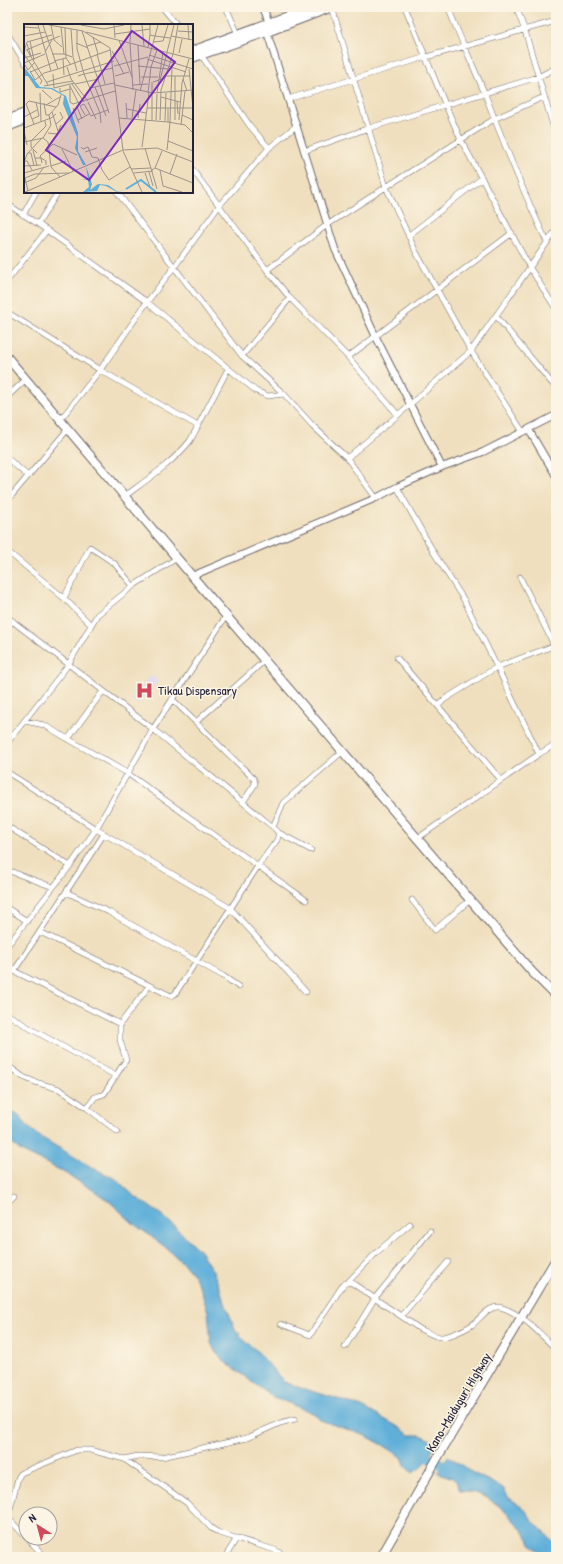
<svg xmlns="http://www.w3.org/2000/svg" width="563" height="1564" viewBox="0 0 563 1564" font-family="'Patrick Hand',sans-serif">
  <rect width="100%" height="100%" fill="#fcf5e5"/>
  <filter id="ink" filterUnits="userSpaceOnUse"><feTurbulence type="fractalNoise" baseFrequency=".025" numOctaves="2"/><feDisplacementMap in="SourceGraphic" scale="8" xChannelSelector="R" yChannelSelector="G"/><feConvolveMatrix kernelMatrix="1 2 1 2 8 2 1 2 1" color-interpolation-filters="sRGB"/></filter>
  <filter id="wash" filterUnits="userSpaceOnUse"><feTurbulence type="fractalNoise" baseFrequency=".012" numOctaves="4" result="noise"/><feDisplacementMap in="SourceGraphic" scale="16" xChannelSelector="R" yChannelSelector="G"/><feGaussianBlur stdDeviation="0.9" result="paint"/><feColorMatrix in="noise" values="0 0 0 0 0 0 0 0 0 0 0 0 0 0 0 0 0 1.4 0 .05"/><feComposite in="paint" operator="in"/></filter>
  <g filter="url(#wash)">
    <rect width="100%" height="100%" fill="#efdfbe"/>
    <!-- built -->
    <path fill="#ddd5f6" d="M151,676L158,681L138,705L131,699Z"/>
    <!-- water -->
    <path fill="#5eafd9" stroke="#40688a" d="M7,1109L19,1116L30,1129L39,1136L93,1168L116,1179L133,1195L163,1216L176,1228L200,1251L213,1271L235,1329L246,1342L257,1351L284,1382L294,1386L325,1395L362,1407L395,1425L410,1435H420L431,1440L434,1447L423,1466L412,1473L406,1467L402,1457L383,1445L366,1436L320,1420L313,1413L271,1396L224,1361L216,1353L211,1343L208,1312L201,1290L195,1277L182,1262L164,1246L134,1224L110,1202L93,1190L58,1169L21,1151L7,1140Z
      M448,1456L473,1473L503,1488L509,1498L523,1507L533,1521L556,1544V1557H544C541,1553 537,1551 533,1546C529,1542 527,1536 523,1531C504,1509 490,1493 460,1490L456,1481L451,1477L438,1473Z"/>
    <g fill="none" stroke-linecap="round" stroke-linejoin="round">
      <!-- river -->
      <path stroke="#5eafd9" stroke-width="11" d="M415,1450L456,1472"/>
    </g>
  </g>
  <g filter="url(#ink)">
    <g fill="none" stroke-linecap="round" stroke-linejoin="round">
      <defs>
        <path id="minor" d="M162,7L177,25
          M226,7L238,34
          M332,7L386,187L416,252L471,351L523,432
          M405,7L445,104L461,140L530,268L556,309
          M448,7C459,36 473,65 485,94C504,144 524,194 547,242
          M516,7L525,31L556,136
          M7,33L25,63
          M201,55L250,126L269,148
          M288,99L426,57L556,21
          M304,151L369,128L538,77L556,68
          M192,169L267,270L290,298L348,357L398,415
          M117,192L242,356L284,394L313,426L347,458L376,498
          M7,204L38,224L147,302L256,391L268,396L284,394
          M23,215L36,192
          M38,224L58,192
          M408,236L482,178
          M267,270L327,225L386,187L494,119L544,97
          M7,281L47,230
          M7,312L100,370L198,426
          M496,316L556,388
          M242,356L290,298
          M348,357L512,233
          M7,397L26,379
          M60,420L100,370L147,302L175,266L219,206L269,148L296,126
          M7,458L28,476
          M347,458L398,415L471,351L556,230
          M397,487L434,553L464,600L497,667L539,754
          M125,496C148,479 172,463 190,441L228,369
          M7,501L68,429
          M7,551L64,598L91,625
          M520,577L556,649
          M64,598L90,547L114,563L133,586
          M7,617L153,729L273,827L279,833L311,850
          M7,627L13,621
          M397,658L501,780
          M172,699L254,779L255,784L243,802
          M438,706L445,699L497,667L556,645
          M25,721L44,725L127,773L306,900
          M196,722L265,660
          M68,739L103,691
          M7,743L68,665L97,615L133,586L177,558
          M7,772L96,829L230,908L306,992
          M7,826L70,866
          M273,827L283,803L343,751
          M104,834L14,971L120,1024
          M418,838L539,754L556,744
          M7,870L53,887
          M66,892L109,912L223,976L239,987
          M412,900L435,930L470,900
          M7,908L27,921
          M40,932L171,996L175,994L258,866L277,840L279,833
          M7,946L70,866L96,829L153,729L226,616
          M7,1014L33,1030L116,1076
          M7,1065L23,1077L35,1082L59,1089L87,1108L118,1132
          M87,1108L95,1097L104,1094L126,1060L120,1040V1024L149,986
          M7,1203L14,1196
          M348,1282L376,1253L410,1224
          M401,1316L448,1262
          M281,1324L310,1335L343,1285L348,1282L352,1283L420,1329C427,1332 433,1336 440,1337C447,1338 466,1329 472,1325C481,1318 490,1303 503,1308C524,1315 540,1334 556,1349
          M345,1347L375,1298L430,1231
          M124,1459L138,1456L162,1457L247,1438L280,1423L295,1419
          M7,1517L26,1537
          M7,1521L18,1478L21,1473L77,1450H90L124,1459L187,1503L211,1528L219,1533L275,1550L287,1557
          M27,1538L45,1557
          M225,1557L237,1538"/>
        <path id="tertiary" d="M263,7L269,23L267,32L335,249L376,337L442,467
          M529,430L556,476
          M192,576L376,498L397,487L442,467L483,452L556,415"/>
        <path id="primary" d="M192,51L312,7
          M192,58L267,32L332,7
          M7,120L25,113
          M7,127L25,120
          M7,357L192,576L532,972L556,996"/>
        <path id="trunk" d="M381,1557L442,1450L556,1259"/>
      </defs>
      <!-- minor casing -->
      <use href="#minor" stroke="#6a6469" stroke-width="6"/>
      <!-- tertiary casing -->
      <use href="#tertiary" stroke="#6a6469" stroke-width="8"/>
      <!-- primary casing -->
      <use href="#primary" stroke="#6a6469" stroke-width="10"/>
      <!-- trunk casing -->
      <use href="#trunk" stroke="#6a6469" stroke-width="10"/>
      <!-- minor -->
      <use href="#minor" stroke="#fff" stroke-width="5"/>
      <!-- tertiary -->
      <use href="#tertiary" stroke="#fff" stroke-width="6"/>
      <!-- primary -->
      <use href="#primary" stroke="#fff" stroke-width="8"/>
      <!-- trunk -->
      <use href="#trunk" stroke="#fff" stroke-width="8"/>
    </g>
  </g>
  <!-- icons -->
  <defs>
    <symbol id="hospital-bare" viewBox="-9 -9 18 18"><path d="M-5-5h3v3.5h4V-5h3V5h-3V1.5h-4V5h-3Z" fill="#d1495b" stroke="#fcf5e5" stroke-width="2.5" paint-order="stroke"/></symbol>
  </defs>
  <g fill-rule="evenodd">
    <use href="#hospital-bare" x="132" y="678" width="25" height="25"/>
  </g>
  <g text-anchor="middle" stroke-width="3" stroke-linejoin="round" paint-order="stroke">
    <!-- poi labels -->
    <g font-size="13" fill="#22223b" stroke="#fcf5e5" text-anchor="start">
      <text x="158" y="695">Tikau Dispensary</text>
    </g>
    <!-- street labels -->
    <g font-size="13" fill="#22223b" stroke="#fcf5e5">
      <text transform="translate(458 1402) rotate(-59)" y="5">Kano-Maiduguri Highway</text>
    </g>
  </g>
  <!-- overview -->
  <g transform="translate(24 24)">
    <rect width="169" height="169" fill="#efdfbe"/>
    <path d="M0,43L16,63L28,64L42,72L54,109V127L62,141H59L51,124L53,113L39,80L40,72L27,65L12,64L4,52H0ZM62,142L68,160L66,166L74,160L84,161L94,168L103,165L93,168L82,162L76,161L73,167L59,168L65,163L64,156H57L64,155Z" fill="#5eafd9"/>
    <path fill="none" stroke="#5eafd9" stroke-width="2" d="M102,165L117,156L132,168"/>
    <path fill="none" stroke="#9d938a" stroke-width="1" d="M14,1L27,47M19,1L34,45L86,26M25,1L59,7L86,24L99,126M27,1L30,16L38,23M57,1L80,5L100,1M90,1L91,14M118,1L120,22M134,1L131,12L146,14M164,1L165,16M0,3L14,4M37,3L40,30M41,4L42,34L47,41M47,5L49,33L53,47M53,6V25L60,50L89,44M58,7L85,89M154,7L169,8M62,8L169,35M91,10L126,5M0,12L21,8M147,12L169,16M69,13L74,30M95,16L108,53M6,17L10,36M106,18L107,1M129,18L139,17L144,1M52,19L64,24M106,19L109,66M3,20L7,32M114,21L116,61M63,22L77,18M124,23L126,11M2,26L36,12M3,26L24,61M88,27L100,50M21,28L28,16M143,28L150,1M155,29L158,15M28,30H40L48,33M73,30L81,60M149,30L154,1M125,31L169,45M0,34L17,29M39,35L40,51M123,35L162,48M30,37L42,34M0,39L21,30M1,41L4,46L10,39M90,42L124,33M114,42L144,45M43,43L47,55L64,77M165,45L169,84M6,47L11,56L20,49L34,45M6,48L31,38M29,50L30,64L50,59M54,52L60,50L76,89L77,99M91,52L105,48M142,52H166M117,53H134M159,55L163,67M136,56L143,29M23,58L90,37M129,58L141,54M16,60L18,57L0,30L1,24L3,18L28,11M48,60L60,78M51,60L75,55M46,61V78L49,80L91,67M91,61L129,69L169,66M109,61L124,60M20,62L49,57M46,62L55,80M71,63L82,92M36,64V68L46,65M66,64L90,59M18,66L28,75M116,67L131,12L126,11V1M16,69L17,98M124,69L127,43L133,26M133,69L139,28M137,73L156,78M5,77L32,83M5,77L2,80L10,100M153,77L154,90M64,78L72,95M20,79L22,91H25L34,81L37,71M102,79L103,94M60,80L67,92L84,86M60,80L56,82L61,91M22,81L36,73M53,83L58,95M49,84L55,99M123,84H169M103,85L122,89M28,88L34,107M158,91L169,96M0,93L13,86M95,94L144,98L161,101L169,109M108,94L112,66M114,94L116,80M8,95L15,92L12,78M54,96L65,90M128,96V58M132,96L133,70M136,96L137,66L149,30M151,96V52M155,96L158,59L165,35M141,97L142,69M144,98V84M146,98L148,43M32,100L39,94L36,88M157,101L161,67M0,104L27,94L32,90M0,107L3,121M24,109L33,110L37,101M19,114L24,118L27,143L36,153M144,117L169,127M0,118L19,114L27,101L25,91M57,123L59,125L64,123L68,133L74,134L78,146L85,156L106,143M118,123L125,69M121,124L133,165M38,125L49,147M9,126L13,142M143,126L146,98M99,127L118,168M61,128L73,124M4,129H7L10,142M13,129L7,123V117L22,102L21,97M11,134H17L16,132L29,120L53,131M1,136L3,130L17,115M0,137H3L8,146M18,139L17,134L22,137V141M0,142L17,141M27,142L42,137M131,144L169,159M107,145L127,144M128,146L131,144L138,127M136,146L139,162L158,168M125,148L129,162M0,149L25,142M110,149L129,147M121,149L126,163M11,150L45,149M146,150L153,130M0,159L12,154L20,143M4,167L1,154L11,150M1,168L99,126L133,124L169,138"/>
    <path fill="#7b2cbf" fill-opacity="0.15" stroke="#7b2cbf" stroke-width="2" d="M108,7L151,38L65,156L22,126Z"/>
    <rect width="169" height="169" fill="none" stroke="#22223b" stroke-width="2"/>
  </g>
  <!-- margin -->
  <rect width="563" height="1564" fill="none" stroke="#fcf5e5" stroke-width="24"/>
  <!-- north arrow -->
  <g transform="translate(38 1526) rotate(324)"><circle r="19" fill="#fcf5e5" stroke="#a5a1a1"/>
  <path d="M0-3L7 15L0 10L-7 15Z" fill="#d1495b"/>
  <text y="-6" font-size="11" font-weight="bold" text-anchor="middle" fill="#22223b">N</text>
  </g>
</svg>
